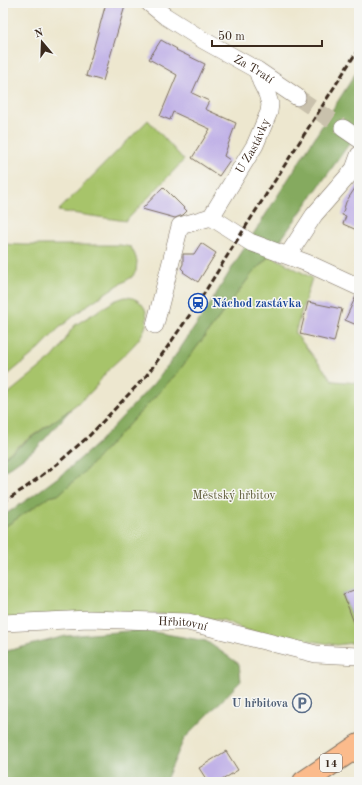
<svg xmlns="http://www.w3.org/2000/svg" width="362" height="785" viewBox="0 0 362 785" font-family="'Old Standard TT',serif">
  <rect width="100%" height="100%" fill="#f6f6f2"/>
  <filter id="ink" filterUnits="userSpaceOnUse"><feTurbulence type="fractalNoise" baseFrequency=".025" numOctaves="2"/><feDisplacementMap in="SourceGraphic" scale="8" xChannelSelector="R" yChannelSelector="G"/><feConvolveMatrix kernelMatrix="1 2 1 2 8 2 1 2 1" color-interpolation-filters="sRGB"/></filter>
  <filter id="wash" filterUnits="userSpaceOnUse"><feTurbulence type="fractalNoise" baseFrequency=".012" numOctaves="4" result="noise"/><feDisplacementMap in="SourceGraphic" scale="16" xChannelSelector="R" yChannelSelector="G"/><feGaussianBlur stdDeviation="0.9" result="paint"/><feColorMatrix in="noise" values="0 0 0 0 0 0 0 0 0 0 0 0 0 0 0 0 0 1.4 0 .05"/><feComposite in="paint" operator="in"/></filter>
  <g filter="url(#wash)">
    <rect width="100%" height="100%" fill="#ede7cf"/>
    <!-- green -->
    <path fill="#a7c46b" stroke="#717744" d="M148,120L184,160L126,221L58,211Z
      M3,244L24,245H120L131,247L135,255L137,261L136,271L132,277L110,290L86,306L58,329L39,349L3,379Z
      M270,255L312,278L295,333L333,381L359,383V588L343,594L353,620L359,618V642L337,645L259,633L246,630L223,620L162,614L3,619V528L49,497L58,495L84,472L178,372L251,275Z
      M125,297C134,297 141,301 145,309C155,332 124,354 110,368C103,375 99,383 93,390C83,400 71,408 60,417C41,430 21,443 3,458V397L9,393L53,357L61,347L71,330L75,325L116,300Z"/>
    <!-- forest -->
    <path fill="#85aa5f" stroke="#606a3e" d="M359,68V130L270,255L251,275L178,372L84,472L58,495L49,497L3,528V516L31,497L65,472L98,443L154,383L175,356L207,309L238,258Z
      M71,409L37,448L3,472V458Z
      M142,630L206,641L239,664L241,681L184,739L165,782H3V652L66,636Z"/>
    <g id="blocks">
      <!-- building -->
      <path fill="#c1b2e7" d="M106,3H115L125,6L103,81L86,76Z
        M161,40L177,49L176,50L205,64L192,93L209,101L205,109L236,123L224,156L230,160L219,176L192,158L210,129L173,112L170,120L160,116L177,75L149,59Z
        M359,182V231L343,224L346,216L342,215L346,202Z
        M163,187L187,211L183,215L175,218L142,209Z
        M201,243L216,253L198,282L183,272L184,271L181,268L183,264V254H194Z
        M356,296L359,297V326L345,320Z
        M308,302L342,309L334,342L300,334Z
        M359,588V633H358L343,594Z
        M226,751L238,770L219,782H208L199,768Z"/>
    </g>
  </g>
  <g filter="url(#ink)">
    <use href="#blocks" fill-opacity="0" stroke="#796c5c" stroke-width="1"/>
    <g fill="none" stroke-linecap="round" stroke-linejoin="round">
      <!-- street-tunnel -->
      <path stroke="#c9c1ac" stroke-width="17" stroke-dasharray="17 8" stroke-linecap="butt" d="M297,97L343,128"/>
      <defs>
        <g id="street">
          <path id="s1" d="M149,3L165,16L203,40L257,70L297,97"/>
          <path d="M343,128L359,139"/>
          <path d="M211,217L250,242L307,263L359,287"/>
          <path d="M288,255L314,215L354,169L359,155"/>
          <path id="s2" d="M155,325L180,226L211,217L255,145L269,112L270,104L267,94L261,82L257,70"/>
          <path id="s3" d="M3,623L89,619L188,622L316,654L359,656"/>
        </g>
        <path id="primary" d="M304,782L359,745"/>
      </defs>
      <!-- street casing -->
      <use href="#street" stroke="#796c5c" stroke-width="18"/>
      <!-- primary casing -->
      <use href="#primary" stroke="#796c5c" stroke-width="24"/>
      <!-- street -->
      <use href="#street" stroke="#fff" stroke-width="17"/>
      <!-- primary -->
      <use href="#primary" stroke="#fbbb8c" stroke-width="22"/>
      <!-- rail -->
      <path stroke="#3b2a1e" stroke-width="3" stroke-dasharray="6 3" stroke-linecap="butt" d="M3,502L25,488L57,464L90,435L146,376L166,349L198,303L229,253L359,48"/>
    </g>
  </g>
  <!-- icons -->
  <defs>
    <symbol id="station-ring" viewBox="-11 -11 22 22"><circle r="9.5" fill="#f6f6f2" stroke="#1a4fb4" stroke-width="1.5"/><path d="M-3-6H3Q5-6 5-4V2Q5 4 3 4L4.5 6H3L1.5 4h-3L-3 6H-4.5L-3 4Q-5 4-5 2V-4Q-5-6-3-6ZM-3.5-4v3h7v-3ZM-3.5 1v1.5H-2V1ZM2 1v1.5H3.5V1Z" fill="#1a4fb4"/></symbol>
    <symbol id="parking-ring" viewBox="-11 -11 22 22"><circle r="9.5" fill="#f6f6f2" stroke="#5c6f8a" stroke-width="1.5"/><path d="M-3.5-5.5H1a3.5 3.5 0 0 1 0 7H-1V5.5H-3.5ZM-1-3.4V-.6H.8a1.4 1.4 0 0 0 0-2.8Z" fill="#5c6f8a"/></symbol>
  </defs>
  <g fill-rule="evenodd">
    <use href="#station-ring" x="187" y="292" width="22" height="22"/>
    <use href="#parking-ring" x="291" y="692" width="22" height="22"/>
  </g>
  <g text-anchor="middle" stroke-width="3" stroke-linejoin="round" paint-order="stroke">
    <!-- shield labels -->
    <rect fill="#f6f6f2" stroke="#73675e" stroke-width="1" x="320" y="754" width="22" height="18" rx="3"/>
    <g font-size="11" font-weight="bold" fill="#3b2a1e">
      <text x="331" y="767">14</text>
    </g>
    <!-- street labels -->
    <g font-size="12" fill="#3b2a1e" stroke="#f6f6f2">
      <text dy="4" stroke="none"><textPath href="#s1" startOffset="124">Za Tratí</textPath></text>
      <text dy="4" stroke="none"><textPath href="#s2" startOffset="217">U Zastávky</textPath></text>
      <text dy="4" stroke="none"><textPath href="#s3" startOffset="180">Hřbitovní</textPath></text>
    </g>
    <!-- transit labels -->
    <g font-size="12" font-weight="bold" fill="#164399" stroke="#f6f6f2" text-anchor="start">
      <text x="212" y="307">Náchod zastávka</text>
    </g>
    <!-- park labels -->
    <g font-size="12" fill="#5b5835" stroke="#f6f6f2">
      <text x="234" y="499">Městský hřbitov</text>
    </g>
    <!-- service labels -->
    <g font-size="12" font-weight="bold" fill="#4e5e75" stroke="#f6f6f2" text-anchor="end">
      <text x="288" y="707">U hřbitova</text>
    </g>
  </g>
  <!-- margin -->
  <rect width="362" height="785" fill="none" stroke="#f6f6f2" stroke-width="16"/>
  <!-- north arrow -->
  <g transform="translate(42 42) rotate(341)" stroke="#f6f6f2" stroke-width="3" paint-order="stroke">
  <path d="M0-3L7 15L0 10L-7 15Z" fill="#3b2a1e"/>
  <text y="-6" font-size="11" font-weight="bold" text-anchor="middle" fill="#3b2a1e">N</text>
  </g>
  <!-- scale -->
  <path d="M212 40v6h110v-6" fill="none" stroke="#3b2a1e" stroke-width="2"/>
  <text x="218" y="40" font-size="12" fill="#3b2a1e" stroke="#f6f6f2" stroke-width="3" paint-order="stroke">50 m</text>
</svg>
